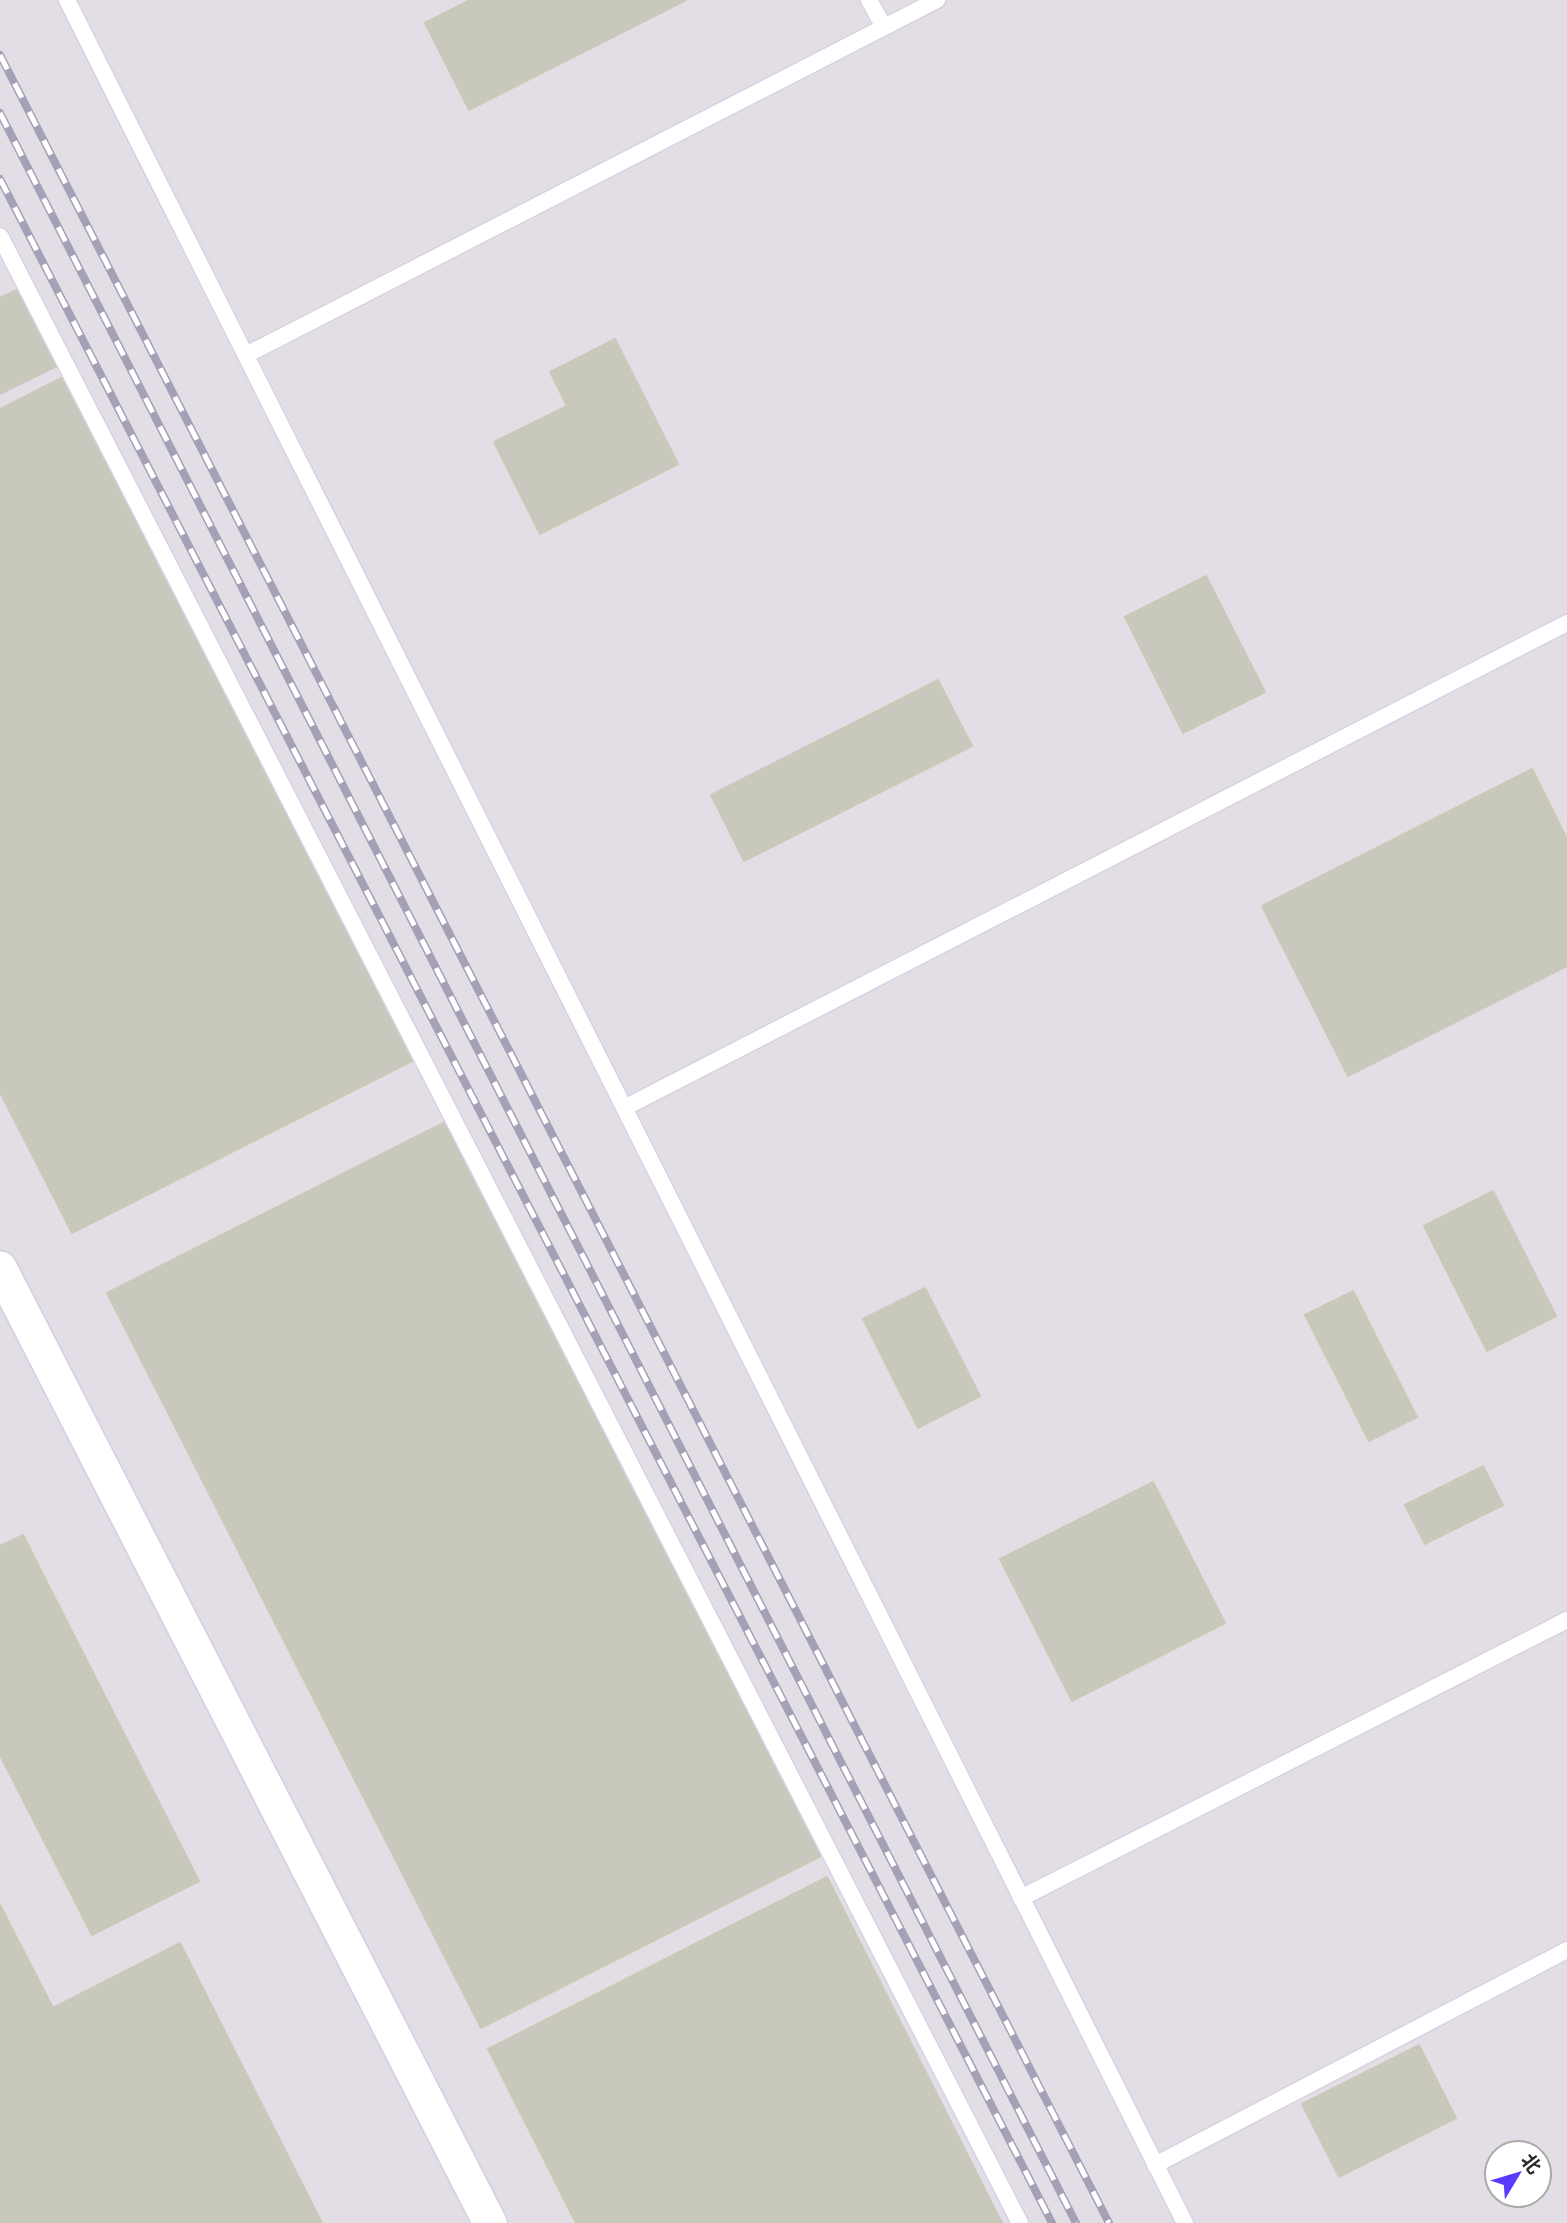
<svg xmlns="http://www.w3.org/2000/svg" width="1567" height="2223" viewBox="0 0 1567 2223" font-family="'Alegreya Sans','Noto Sans SC',sans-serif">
  <rect width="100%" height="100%" fill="#edecdd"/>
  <!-- industrial -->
  <path fill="#e3dee6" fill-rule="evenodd" d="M0,0H1567V2223H0ZM1497,2153H1539V2195H1497Z"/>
  <!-- building -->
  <path fill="#c9c8bd" stroke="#c9c9b7" stroke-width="2" d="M470,0H686L469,110L425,23Z
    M18,289L57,366L0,394V298Z
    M615,339L678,464L540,534L494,442L567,406L550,372Z
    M65,376L414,1060L72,1233L0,1092V409Z
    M1206,576L1265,692L1183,733L1125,617Z
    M938,680L972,746L744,861L711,795Z
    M1532,769L1567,839V966L1348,1076L1262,906Z
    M447,1121L821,1856L481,2028L107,1293Z
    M1493,1191L1556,1316L1487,1351L1424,1226Z
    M925,1288L980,1396L918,1428L863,1319Z
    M1353,1291L1417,1417L1369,1441L1305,1315Z
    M1483,1466L1503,1505L1425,1544L1405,1505Z
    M1153,1482L1225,1623L1072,1701L1000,1559Z
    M23,1535L199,1881L92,1935L0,1755V1546Z
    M827,1877L1002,2223H576L488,2049Z
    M0,1905L53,2008L180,1943L322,2223H0Z
    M1419,2045L1456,2118L1339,2177L1302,2104Z"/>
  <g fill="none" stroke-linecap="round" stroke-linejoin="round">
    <defs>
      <path id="service" d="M67,0L1185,2223
        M869,0L884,27
        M0,236L1020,2223
        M246,355L937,0
        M624,1108L1567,623
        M1021,1898L1567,1620
        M1155,2165L1567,1950"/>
      <path id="minor" d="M0,1268L490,2223"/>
    </defs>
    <!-- service casing -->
    <use href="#service" stroke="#d5d3e4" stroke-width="19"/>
    <!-- minor casing -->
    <use href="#minor" stroke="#d5d3e4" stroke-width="37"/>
    <!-- service -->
    <use href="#service" stroke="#fff" stroke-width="16"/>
    <!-- minor -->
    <use href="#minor" stroke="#fff" stroke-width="33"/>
    <defs>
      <path id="rail" d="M0,55L1109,2223
        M0,113L1076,2223
        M0,179L1052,2223"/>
    </defs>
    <!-- rail casing -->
    <use href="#rail" stroke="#a4a0b6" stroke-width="8"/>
    <!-- rail -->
    <use href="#rail" stroke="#fff" stroke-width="5" stroke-dasharray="16" stroke-linecap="butt"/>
  </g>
  <!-- north arrow -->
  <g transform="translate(1518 2174) rotate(52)"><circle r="33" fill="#ffffff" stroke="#aaaaaa" stroke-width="2"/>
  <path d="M0-5L12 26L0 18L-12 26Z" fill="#5a3bfd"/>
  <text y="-10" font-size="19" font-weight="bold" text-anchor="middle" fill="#2b2b2b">北</text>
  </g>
</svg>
